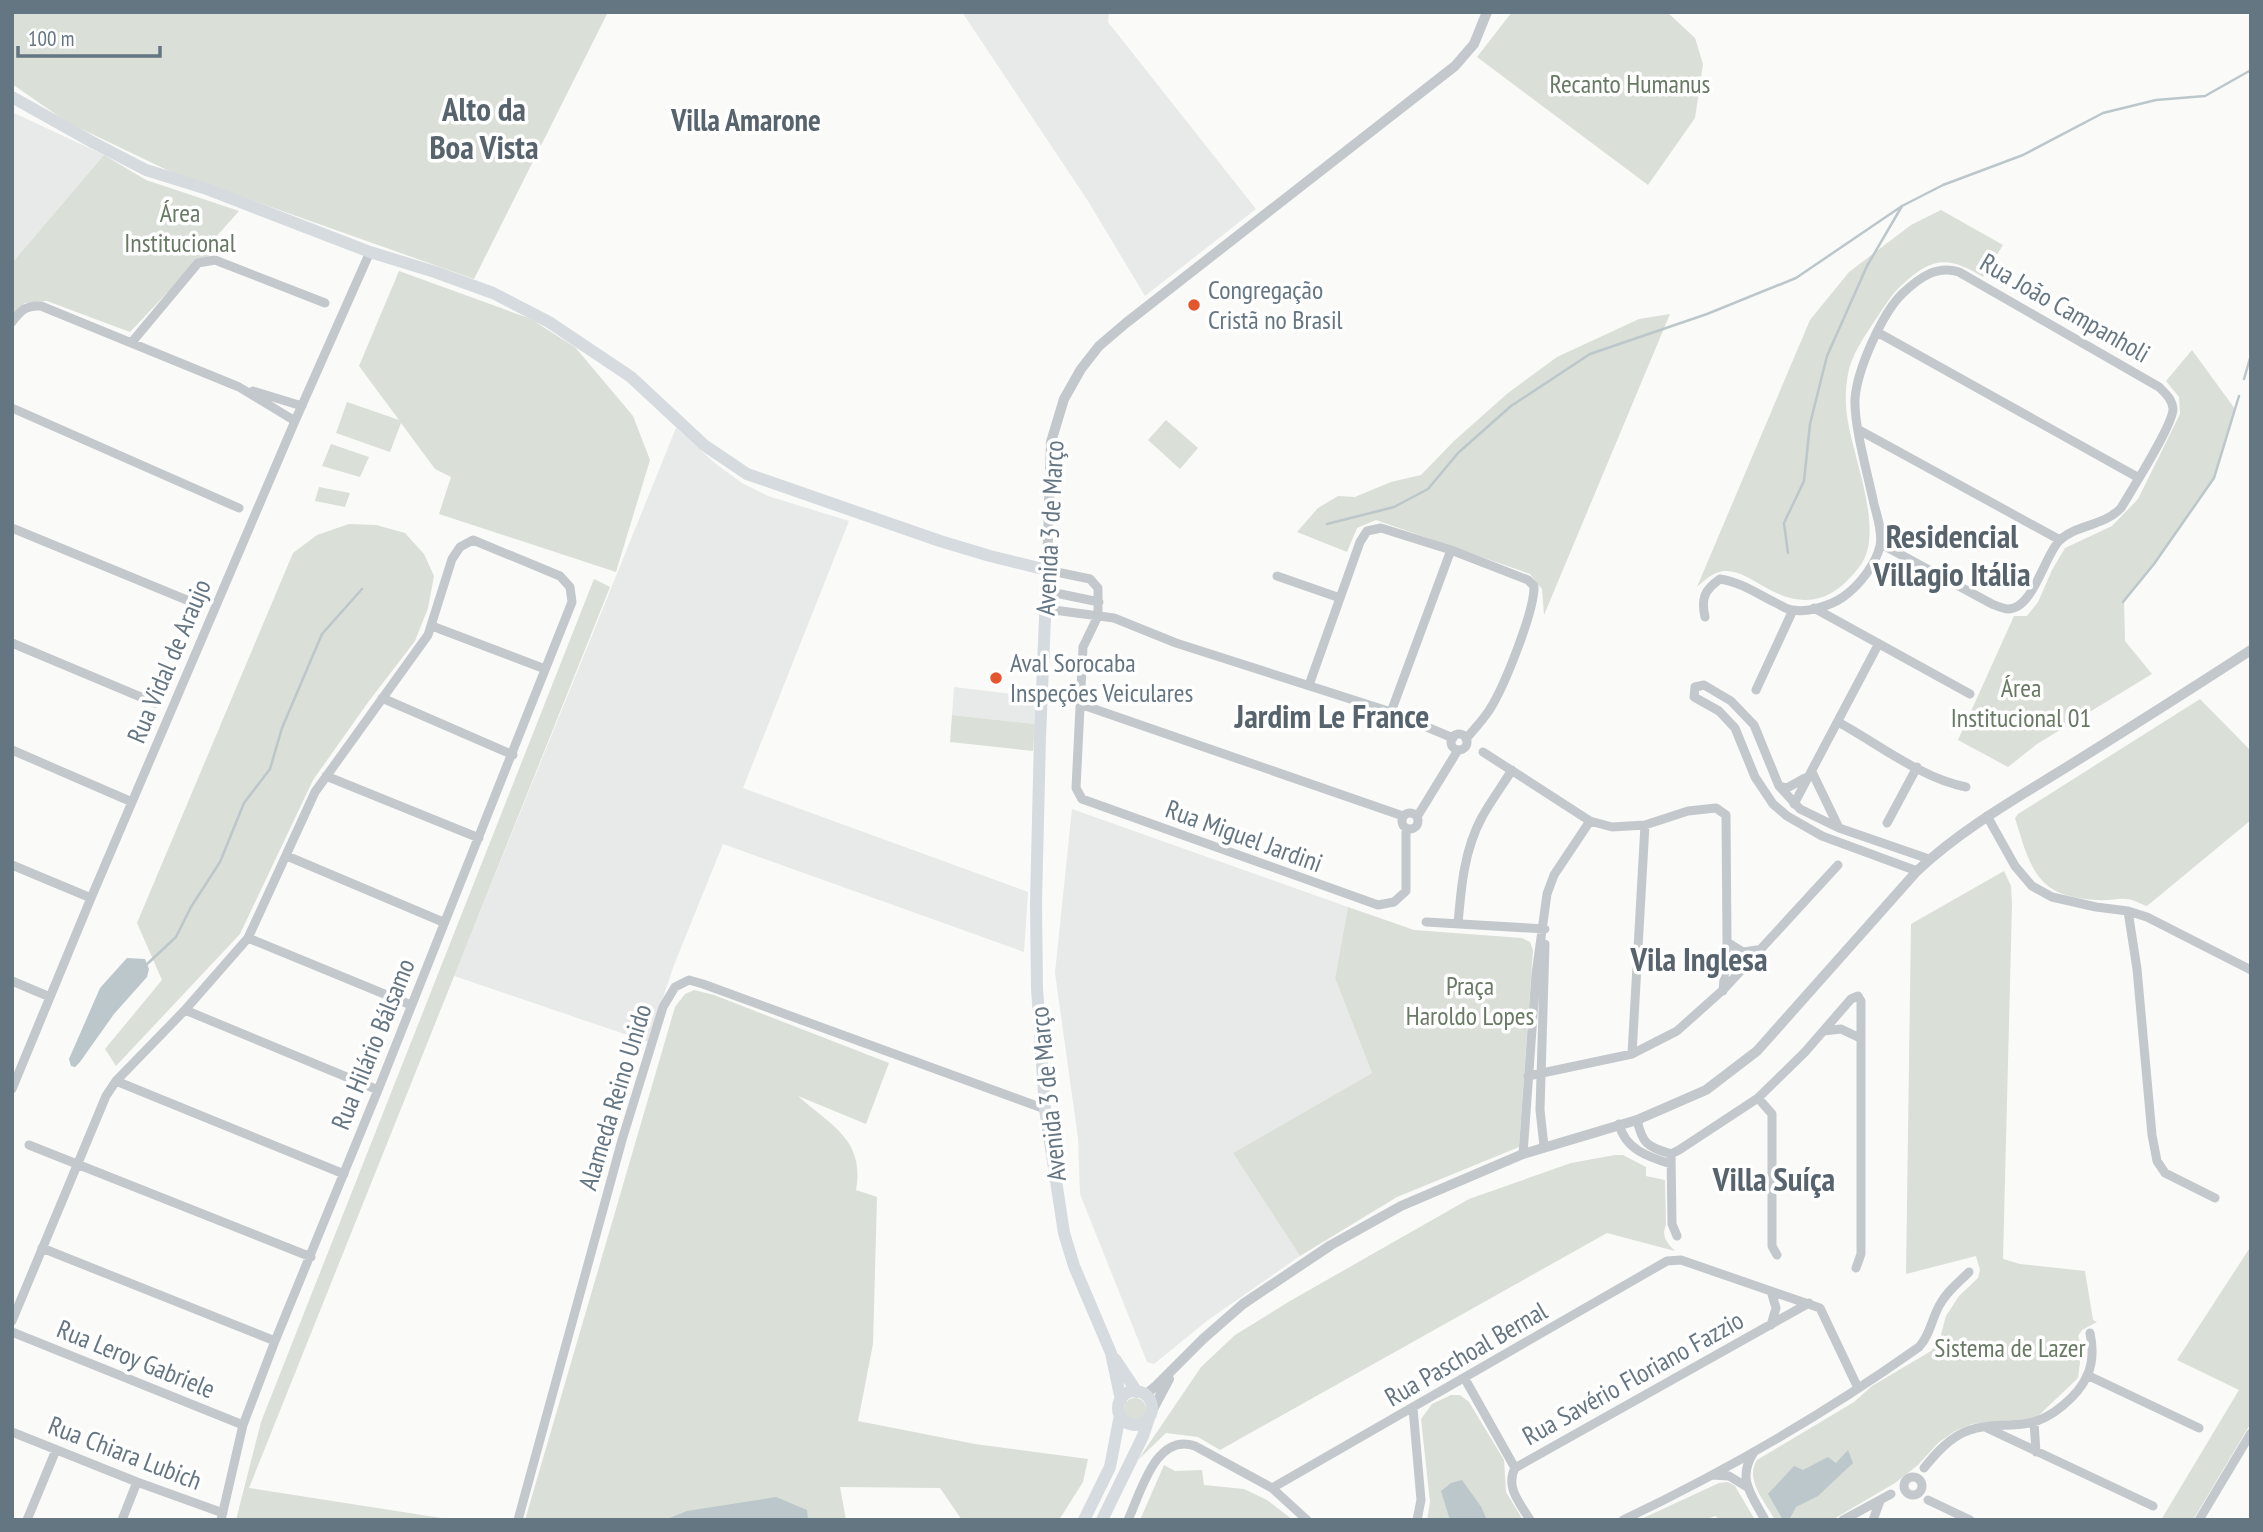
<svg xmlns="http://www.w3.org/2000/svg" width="2263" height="1532" viewBox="0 0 2263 1532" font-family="'PT Sans Narrow',sans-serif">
  <rect width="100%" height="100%" fill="#fafaf8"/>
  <!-- built -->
  <path fill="#e8e9e9" d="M962,12H1109L1108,22L1256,209L1145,296L1088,201Z
    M12,112L104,155L12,263Z
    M676,428L716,464L742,483L768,496L849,521L743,788L1028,892L1024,952L723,844L674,965L648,1042L454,976Z
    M954,687L1037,697L1035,724L952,715Z
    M1072,809L1348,907L1335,978L1372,1073L1233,1153L1300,1256L1208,1320L1154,1364L1147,1362L1080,1194L1078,1138L1055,973Z"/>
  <!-- green -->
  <path fill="#dadfd7" d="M12,12H608L474,279L169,171L67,122L12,84Z
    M1512,12H1667L1695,38L1703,64L1695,118L1648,185L1477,57Z
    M104,155L146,180L239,211L208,246L207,253L211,257L199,259L130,332L47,301L25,303L12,316V263Z
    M1941,210L2003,245L1983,277C1948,256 1933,257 1903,284C1891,294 1883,309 1874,322C1864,337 1851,356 1848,374C1845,389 1845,406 1848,422C1854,459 1885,534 1860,566C1832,603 1803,610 1763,586C1752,580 1739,570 1724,571C1713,572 1705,580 1697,587L1810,320L1849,272L1911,225Z
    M399,271L531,319L562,339L575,347L633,416L650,460L616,572L439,514L451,477L435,469L401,423L390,452L336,433L347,402L399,420L359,366Z
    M1670,314L1544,615L1542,589L1530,574L1376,520L1357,528L1347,552L1297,532L1318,508L1338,496L1355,497L1391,482L1421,475L1454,441L1508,393L1557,357L1639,319Z
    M2192,350L2235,409L2214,478L2154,564L2124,600L2125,641L2152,674L2037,744L2008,767L1958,740L2014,616H2027L2038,602L2052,570L2065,548L2112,526L2138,499L2180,414L2179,397L2166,381Z
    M1166,420L1198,448L1180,469L1148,440Z
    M331,444L369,457L360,477L322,466Z
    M319,487L350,493L345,507L315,501Z
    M349,524L376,525L405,533L424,554L434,576L428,608L415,641L369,701L313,780L240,934L116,1066L105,1049L162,980L137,923L293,553L317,535Z
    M594,579L610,587L249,1488L454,1520H236L261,1422Z
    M2200,699L2251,751V820L2147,906C2140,904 2133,899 2126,899C2118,898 2108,901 2099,900C2037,898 2031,870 2015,818L2018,814Z
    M952,715L1035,724L1033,751L950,742Z
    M2004,871L2011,886L2012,904L2003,1259L2020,1264L2085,1271L2093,1320L2097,1322L2082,1330L2078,1336L2082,1347L2078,1378L2036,1418L1972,1424L1955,1431L1938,1443L1918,1465L1895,1483L1832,1520H1775C1766,1503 1744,1479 1757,1460L1854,1402L1872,1386L1931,1351L1940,1338L1946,1316L1959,1296L1978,1278L1980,1270L1976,1256L1906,1274L1911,924Z
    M1348,907L1414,930L1522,938L1530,942L1533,950L1519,1147L1397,1197L1300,1256L1233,1153L1372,1073L1335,978Z
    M694,990L714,995L889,1063L866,1124L798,1096C831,1126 865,1139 856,1190L877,1197L873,1344L858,1421L975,1444L1088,1459L1083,1482L1059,1520H962L940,1488L840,1487L846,1520H525L675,1007L685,994Z
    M1615,1155H1623L1646,1167V1176L1665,1180L1666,1225C1661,1236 1667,1243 1675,1251L1607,1233L1220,1450L1198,1437L1166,1433L1138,1460L1201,1367L1235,1335L1290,1301L1469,1199L1571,1163Z
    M2251,1246V1423L2193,1520H2161L2239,1390L2177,1360Z
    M1451,1395H1460L1469,1402L1504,1460L1506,1492L1523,1520H1487L1482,1508L1450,1516V1520H1427L1430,1502L1421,1419L1432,1404Z
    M1124 1409a11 11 0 1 1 22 0a11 11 0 1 1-22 0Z
    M1164,1465L1175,1471L1202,1470L1204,1485L1244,1489L1267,1500L1293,1520H1140Z
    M1728,1482L1735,1486L1755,1520H1721L1715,1516L1704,1520H1639L1719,1483Z"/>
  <!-- water -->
  <path fill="#bbc7cb" d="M127,958L145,959L149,969L147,977L114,1014L80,1062L75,1067L71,1066L69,1059L100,988Z
    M1848,1450L1853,1463L1818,1496L1796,1507L1790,1518L1783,1520L1768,1494L1794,1466L1803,1470L1828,1457L1836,1463Z
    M1462,1480L1482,1508L1487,1520H1450L1441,1491L1451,1483Z
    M776,1497L807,1510L808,1520H665L687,1511Z"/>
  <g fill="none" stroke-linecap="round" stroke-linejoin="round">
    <!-- stream -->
    <path stroke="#bbc7cb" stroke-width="2.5" d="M2244,379L2251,355
      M1327,524L1394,507L1428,489L1458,453L1511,406L1590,354L1707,314L1796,278L1902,206L1943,185L2023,155L2103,113L2156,100L2205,96L2251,70
      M1788,553L1784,523L1804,481L1810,424L1827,356L1867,266L1902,206
      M2123,602L2154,564L2214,478L2239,396
      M145,966L176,937L191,907L220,862L244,803L270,769L282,728L322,634L362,589"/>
    <!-- minor -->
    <path stroke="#c3c8cc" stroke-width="9" d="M12,322C21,310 26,305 41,306L239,387L295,421
      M1877,332L2139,478
      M132,342L198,263L215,260L325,303
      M253,391L302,406
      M12,408L239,508
      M1859,430L2060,540
      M12,528L194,603
      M1047,570L1090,579L1098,588V616L1083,647L1076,788L1082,799L1378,905L1394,902L1406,891V828
      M1277,576L1340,598
      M1046,591L1099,602
      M1814,608L1970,694
      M1046,609L1114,618L1176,643L1391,712L1453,738
      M1705,617C1701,599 1704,590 1720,579C1741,582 1759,595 1778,604C1782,606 1788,610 1793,610C1807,613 1832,605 1843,597C1859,586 1876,564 1880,546C1883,533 1877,516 1874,504C1868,475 1854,427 1855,399C1857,370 1882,313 1903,293C1919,278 1936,265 1959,272L2159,387C2166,394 2172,399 2173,409C2173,425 2131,491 2121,508C2103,527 2076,524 2059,541C2044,557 2033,609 2008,609C2004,609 1997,606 1992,604L1881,544
      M432,626L545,669
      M12,643L155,703
      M1309,685L1360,542L1367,531L1381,528L1451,550L1528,580L1534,586C1535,610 1504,687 1490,709C1484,719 1474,729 1466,739
      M1756,690L1793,610
      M382,698L513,755
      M1080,704L1403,816
      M1391,712L1451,550
      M1838,722C1877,743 1922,779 1966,787
      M1451 742a8 8 0 1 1 16 0a8 8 0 1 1-16 0Z
      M12,750L132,802
      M1483,752L1590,821L1612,827L1645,825L1688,811L1716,808L1726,815L1727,942L1723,991
      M1812,772L1839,828
      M326,776L479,838
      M1779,786L1787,788L1805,778
      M1794,804L1878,645
      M1402 821a8 8 0 1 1 16 0a8 8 0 1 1-16 0Z
      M1987,816L2015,866L2032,886L2052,897L2096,907L2128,911L2147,917L2251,970
      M1417,817L1458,750
      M1887,823L1917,767
      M287,856L443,922
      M12,865L91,898
      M1917,871L1822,836L1787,816L1773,804L1755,777L1735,728L1719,711L1694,697L1695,687L1704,685L1731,701L1754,725L1779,786L1800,809L1839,828L1929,859
      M2128,911L2137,969L2152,1135L2157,1161L2165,1173L2215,1198
      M1426,922L1545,929
      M1458,924C1461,888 1464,850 1482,817C1491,801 1502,786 1512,770
      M248,938L411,1005
      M1727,942L1743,952L1757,950
      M12,981L50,997
      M185,1010L378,1090
      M1824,1031L1841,1029L1860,1038
      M1632,1054L1645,825
      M1528,1076L1632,1054L1677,1031L1724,989L1838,865
      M116,1081L344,1174
      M12,1089L91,898L295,421L370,252
      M1758,1098L1772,1114V1246L1777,1255
      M1637,1120C1643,1146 1648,1146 1671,1154L1679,1150L1758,1098L1805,1052L1851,999L1858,996L1861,1001V1254L1856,1268
      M1619,1124C1625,1149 1648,1157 1671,1164
      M29,1145L311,1257
      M1544,1146L1540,1110L1545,944
      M1523,1154L1536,974L1547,894L1554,875L1590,821
      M1671,1154L1672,1224L1677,1236
      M42,1248L275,1341
      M12,1321L106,1096L116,1081L185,1010L248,938L315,792L428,635L452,559L460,547L473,540L560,576L570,587L572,602L378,1090L275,1341L243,1425L221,1520
      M1771,1325L1776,1308L1771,1291
      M12,1332L243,1425
      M2087,1375L2199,1428
      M1465,1379L1515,1468
      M1413,1408L1421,1500L1417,1520
      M2034,1422L2036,1452
      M1987,1428L2153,1506
      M12,1432L137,1482L223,1513
      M1754,1452C1736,1479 1752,1495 1765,1520
      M1515,1468L1809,1303
      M1515,1468C1505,1487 1520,1503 1530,1520
      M1924,1468C1936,1453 1951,1436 1970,1430C1988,1423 2010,1427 2029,1423C2051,1419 2078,1396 2087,1376C2093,1363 2093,1347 2090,1333
      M1713,1475L1729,1476L1747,1487
      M1904 1486a9 9 0 1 1 18 0a9 9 0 1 1-18 0Z
      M1272,1488L1667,1261L1681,1260L1820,1308L1858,1388
      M1928,1500L1970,1520
      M27,1520L56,1450
      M122,1520L137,1482
      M518,1520L622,1140L663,1007L675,987L689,980L703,984L1045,1109
      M1128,1520C1141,1492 1156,1432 1195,1446L1272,1488L1307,1520
      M1623,1520C1726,1471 1826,1413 1919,1347C1930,1335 1931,1321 1939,1306C1946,1292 1958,1283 1969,1272
      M1843,1520L1891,1494
      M1873,1520L1880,1501
      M2199,1520L2251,1433"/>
    <!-- tertiary -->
    <path stroke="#c3c8cc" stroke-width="10" d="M1047,570L1051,442L1064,399L1081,369L1099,346L1126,323L1455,66L1474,44L1487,12
      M1145,1395L1156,1386L1203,1339L1243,1304L1331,1245L1401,1206L1523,1154L1637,1120L1706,1090L1757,1051L1917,871C1963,828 2017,798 2070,765C2131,727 2191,689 2251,650
      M1152,1411L1169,1379"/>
    <!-- secondary -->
    <path stroke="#d6dbdf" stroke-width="12" d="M12,97L94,143L146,170L204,188L370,252L435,272L493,293L549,322L631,377L704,445L747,474L940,541L990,556L1047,570L1040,737L1036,903L1037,988L1045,1109L1064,1233L1074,1266L1111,1353L1121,1400
      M1115,1359L1137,1392
      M1118 1408a17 17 0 1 1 34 0a17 17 0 1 1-34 0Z
      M1084,1520L1110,1467L1120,1415
      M1102,1520L1143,1436L1150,1415"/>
  </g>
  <!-- markers -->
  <g fill="#e4572e" stroke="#fff" stroke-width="2.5">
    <circle cx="1194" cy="305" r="7"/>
    <circle cx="996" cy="678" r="7"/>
  </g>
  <g text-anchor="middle" stroke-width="7" stroke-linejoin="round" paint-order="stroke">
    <!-- park labels -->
    <g font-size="26" fill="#687a64" stroke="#fff">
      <text x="1630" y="93">Recanto Humanus</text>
      <text x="180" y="222">Área<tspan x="180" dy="30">Institucional</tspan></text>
      <text x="2021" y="697">Área<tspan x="2021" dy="30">Institucional 01</tspan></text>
      <text x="1470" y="995">Praça<tspan x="1470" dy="30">Haroldo Lopes</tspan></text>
      <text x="2010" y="1357">Sistema de Lazer</text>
    </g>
    <!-- poi labels -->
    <g font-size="26" fill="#657683" stroke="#fff" text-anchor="start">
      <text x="1208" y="299">Congregação<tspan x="1208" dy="30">Cristã no Brasil</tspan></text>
      <text x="1010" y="672">Aval Sorocaba<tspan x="1010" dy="30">Inspeções Veiculares</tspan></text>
    </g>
    <!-- street labels -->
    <g font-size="26" fill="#657683" stroke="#fff">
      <text transform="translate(2065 308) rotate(30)" y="9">Rua João Campanholi</text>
      <text transform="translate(1050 528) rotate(-87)" y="9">Avenida 3 de Março</text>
      <text transform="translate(169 661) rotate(-67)" y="9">Rua Vidal de Araujo</text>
      <text transform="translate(1244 836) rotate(20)" y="9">Rua Miguel Jardini</text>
      <text transform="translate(373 1044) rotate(-68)" y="9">Rua Hilário Bálsamo</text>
      <text transform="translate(1048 1094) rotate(-96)" y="9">Avenida 3 de Março</text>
      <text transform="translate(615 1097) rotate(-73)" y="9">Alameda Reino Unido</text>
      <text transform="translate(1466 1354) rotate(-30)" y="9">Rua Paschoal Bernal</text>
      <text transform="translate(136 1359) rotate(22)" y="9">Rua Leroy Gabriele</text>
      <text transform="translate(1633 1378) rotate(-29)" y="9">Rua Savério Floriano Fazzio</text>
      <text transform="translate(125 1453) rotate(21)" y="9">Rua Chiara Lubich</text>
    </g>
    <!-- quarter labels -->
    <g font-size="30" font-weight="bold" fill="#57646e" stroke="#fff">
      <text x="746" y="131">Villa Amarone</text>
    </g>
    <!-- district labels -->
    <g font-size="33" font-weight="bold" fill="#57646e" stroke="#fff">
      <text x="484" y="121">Alto da<tspan x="484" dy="38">Boa Vista</tspan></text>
      <text x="1952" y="548">Residencial<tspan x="1952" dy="38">Villagio Itália</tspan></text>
      <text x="1332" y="728">Jardim Le France</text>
      <text x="1699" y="971">Vila Inglesa</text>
      <text x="1774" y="1191">Villa Suíça</text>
    </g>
  </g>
  <!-- border -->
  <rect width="2263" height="1532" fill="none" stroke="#657683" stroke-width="28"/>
  <!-- scale -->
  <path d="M18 46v10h142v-10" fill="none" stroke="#657683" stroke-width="3.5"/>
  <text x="28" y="46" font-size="21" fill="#657683" stroke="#ffffff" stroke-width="5" paint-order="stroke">100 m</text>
</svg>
